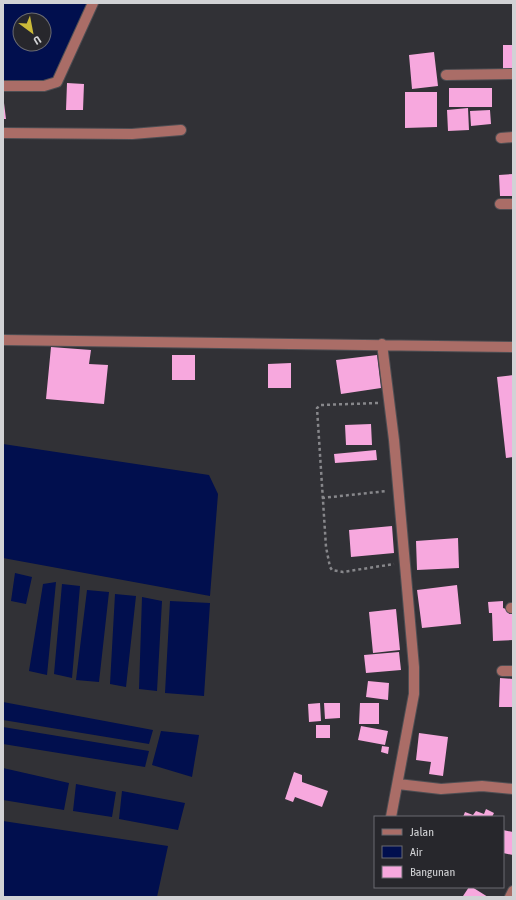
<svg xmlns="http://www.w3.org/2000/svg" width="516" height="900" viewBox="0 0 516 900" font-family="'Asap Condensed',sans-serif">
  <rect width="100%" height="100%" fill="#313136"/>
  <!-- water -->
  <path fill="#010f4e" fill-rule="evenodd" d="M3,3H89L52,81H3ZM20,20H44V44H20Z
    M3,444L209,475L218,494L210,596L3,558Z
    M15,573L32,577L26,604L11,601Z
    M56,582L47,675L29,671L43,584Z
    M62,584L80,586L72,678L54,674Z
    M87,590L109,592L99,682L76,680Z
    M115,594L136,596L126,687L110,684Z
    M142,597L162,601L157,691L139,689Z
    M170,601L210,603L204,696L165,693Z
    M3,702L153,730L149,744L3,720Z
    M3,727L149,751L145,767L3,744Z
    M161,731L199,735L192,777L152,765Z
    M3,768L69,783L64,810L3,800Z
    M76,784L116,792L112,817L73,811Z
    M122,791L185,803L178,830L119,819Z
    M3,821L168,846L157,897H3Z"/>
  <!-- building -->
  <path fill="#f7a8de" d="M503,45H513V70H503Z
    M434,52L438,86L412,89L409,55Z
    M67,83L84,84L83,110H66Z
    M449,88H492V107H449Z
    M405,92H437V127L405,128Z
    M3,95L6,119H3Z
    M468,108L469,130L448,131L447,110Z
    M490,110L491,124L471,126L470,111Z
    M513,174V196H500L499,175Z
    M51,347L91,350L89,364L108,365L104,404L46,399Z
    M172,355H195V380H172Z
    M377,355L381,388L341,394L336,360Z
    M291,363V388H268V364Z
    M513,375V457L506,458L497,377Z
    M371,424L372,445H346L345,425Z
    M376,450L377,460L335,463L334,454Z
    M392,526L394,553L351,557L349,530Z
    M458,538L459,568L417,570L416,541Z
    M457,585L461,624L422,628L417,590Z
    M503,601V608L509,610V614H513V640L493,641L492,613H489L488,602Z
    M396,609L400,650L373,653L369,612Z
    M399,652L401,670L366,673L364,655Z
    M500,678L513,679V707H499Z
    M368,681L389,683L388,700L366,697Z
    M320,703L321,721L309,722L308,704Z
    M324,703H340V718L325,719Z
    M360,703H379V724H359Z
    M316,725H330V738H316Z
    M361,726L388,731L385,745L358,740Z
    M419,733L448,737L443,776L429,774L431,762L416,760Z
    M382,746L389,747L388,754L381,752Z
    M294,772L302,775V782L328,791L322,807L295,797L293,802L285,799Z
    M486,809L494,813L492,817H463L465,812L473,815L476,811L484,814Z
    M503,830L513,832V855L503,853Z
    M469,887H472L488,897H465L463,896Z"/>
  <g fill="none" stroke-linecap="round" stroke-linejoin="round">
    <defs>
      <path id="minor" d="M446,75L513,74
        M3,86H44L57,82L93,3
        M3,133L132,134L181,130
        M501,138L513,137
        M500,204H513
        M3,340L513,347
        M382,344L394,440L414,667V694L391,817
        M511,608H513
        M502,671H513
        M398,784L441,789L482,786L513,789
        M510,897L513,891"/>
    </defs>
    <!-- minor casing -->
    <use href="#minor" stroke="#4e4e53" stroke-width="12"/>
    <!-- path -->
    <path stroke="#87878b" stroke-width="2.5" stroke-dasharray="3 3" stroke-linecap="butt" d="M378,403L321,405L317,408L326,547L330,567L332,570L343,572L394,564
      M322,498L387,491"/>
    <!-- minor -->
    <use href="#minor" stroke="#aa6d67" stroke-width="10"/>
  </g>
  <!-- border -->
  <rect width="516" height="900" fill="none" stroke="#d1d2d5" stroke-width="8"/>
  <!-- legend -->
  <rect x="374" y="816" width="130" height="72" fill="#27272c" stroke="#6b6b70"/>
  <rect x="382" y="829" width="20" height="6" fill="#aa6d67" stroke="#6b6b70"/>
  <text x="410" y="836" font-size="12" fill="#d1d2d5">Jalan</text>
  <rect x="382" y="846" width="20" height="12" fill="#010f4e" stroke="#6b6b70"/>
  <text x="410" y="856" font-size="12" fill="#d1d2d5">Air</text>
  <rect x="382" y="866" width="20" height="12" fill="#f7a8de" stroke="#6b6b70"/>
  <text x="410" y="876" font-size="12" fill="#d1d2d5">Bangunan</text>
  <!-- north arrow -->
  <g transform="translate(32 32) rotate(148)"><circle r="19" fill="#27272c" stroke="#6b6b70"/>
  <path d="M0-3L7 15L0 10L-7 15Z" fill="#cbba39"/>
  <text y="-6" font-size="11" font-weight="bold" text-anchor="middle" fill="#d1d2d5">U</text>
  </g>
</svg>
